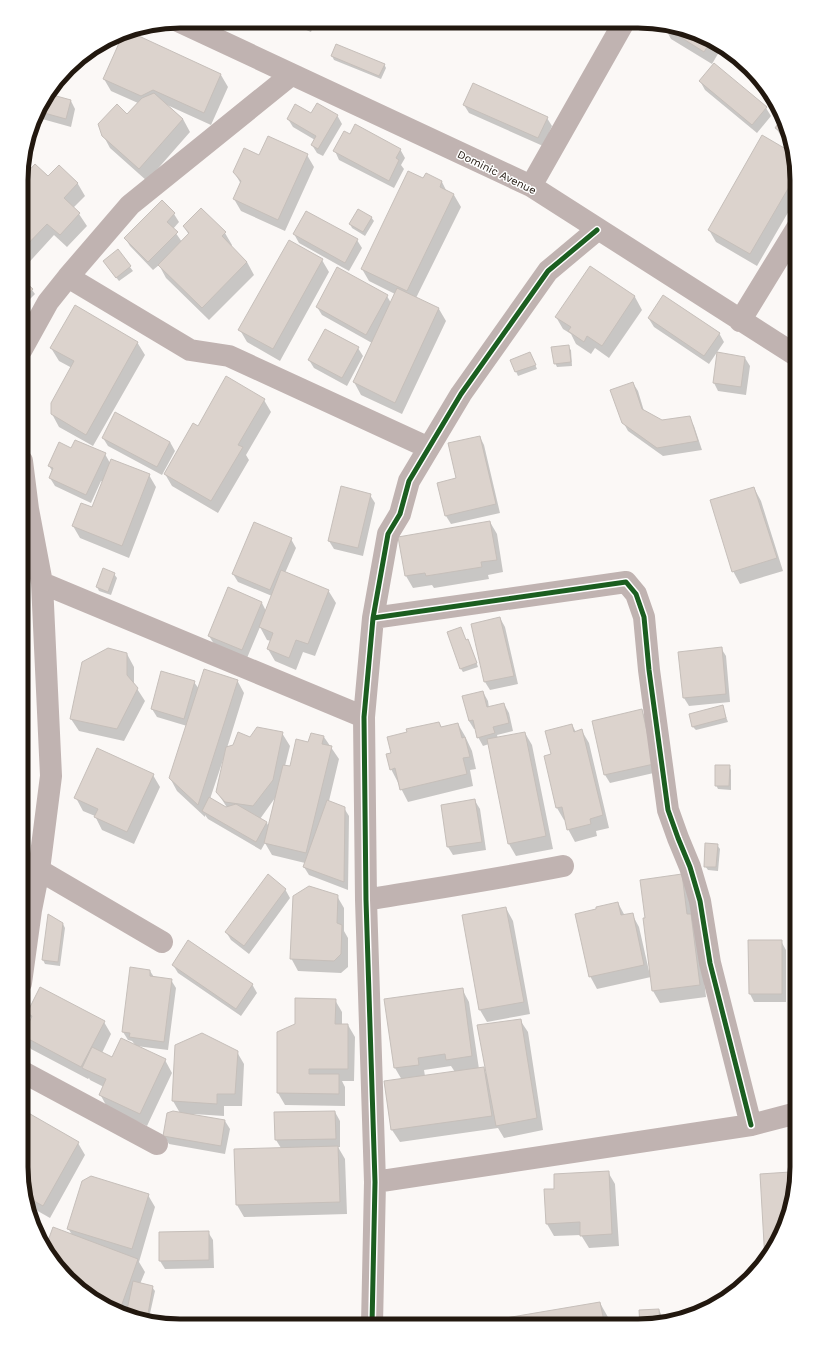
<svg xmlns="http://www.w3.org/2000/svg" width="818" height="1347" viewBox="0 0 818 1347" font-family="'Work Sans',sans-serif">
  <rect width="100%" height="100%" fill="#fbf8f6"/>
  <!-- shadow -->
  <path fill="#0003" fill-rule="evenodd" d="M285,21H315L311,32Z
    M665,24L699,33L722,47L712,64L671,39L664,26Z
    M336,45L384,64L386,68L381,79L334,60L332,56Z
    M737,56L764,84L767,89L742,71L735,58Z
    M221,75L228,87L211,125L167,105L183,119L190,132L147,181L110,148L103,135L126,115L138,103L111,91L104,79Z
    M700,81L766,108L771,116L757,133L705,90Z
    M49,95L71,101L75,109L71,127L35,117L38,110Z
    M464,105L547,118L552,126L543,146L469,113Z
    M312,115H337L342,124L323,156L317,153L312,145L315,140L293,127L288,119Z
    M783,117L785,120L790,145L784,141L776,128Z
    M763,136L792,153L797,180V197L757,266L716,242L709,230Z
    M400,149L405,158L401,165L404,169L394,188L339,160L335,151Z
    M307,155L314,167L285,231L241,211L234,199L241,184L234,172L260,156Z
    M59,166L78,184L85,196L73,208L79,214L87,226L67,247L54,235L23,269L22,179L48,178Z
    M426,174L442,182L447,192L454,195L461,207L416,298L439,309L446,321L402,414L361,395L354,382L372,343L322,315L317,307L387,296L391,303L395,294L369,281L362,269Z
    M162,201L174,214L179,222L173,229L182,242L189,235L184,227L225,233L232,245L231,247L247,262L254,275L209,320L166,278L159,265L153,270L130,246L125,238Z
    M371,217L374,221L365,236L352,228L350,224Z
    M294,234L357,240L362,248L349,271L299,243Z
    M117,250L133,271L119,281L106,265Z
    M322,260L329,272L280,361L247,342L240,330Z
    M590,267L635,297L642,310L609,358L595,348L591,354L576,344L571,334L563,329L556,317Z
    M22,280L32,290L35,294L23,306Z
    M663,297L719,333L724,342L709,364L654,327L649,319Z
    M137,342L145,355L93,446L59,427L52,414L72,368L59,361L51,348Z
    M568,347L571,350L572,366L557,367L555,363Z
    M358,348L363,356L347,386L314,368L309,360Z
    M532,357L537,369L518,376L511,361Z
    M745,358L750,366L746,395L718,391L714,383Z
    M633,383L638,391L644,411L661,421L689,417L694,426L702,450L663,456L628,431L623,422Z
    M264,400L271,412L246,455L249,460L218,513L172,486L165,474L198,427Z
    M480,437L484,445L500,513L451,524L446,516L438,483L457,479Z
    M103,438L170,442L175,451L162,475L108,446Z
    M72,449L105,454L110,463L149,475L156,487L129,558L80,538L73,526L92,508L103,482L101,481L91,503L55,486L50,478L53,472L49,466Z
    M754,488L761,501L783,571L740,584L733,571Z
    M370,495L375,503L363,556L334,549L329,541Z
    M490,522L497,534L503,572L488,575L489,579L434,588L432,585L413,588L406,576Z
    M291,539L296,548L285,573L328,590L336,603L315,656L303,652L296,670L275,661L268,649L271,641L267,640L260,627L247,658L214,644L209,636L262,603L266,611L272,596L238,582L233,574Z
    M114,574L117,578L111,595L99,591L97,587Z
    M500,618L505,627L518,684L490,690L485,682L472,624Z
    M461,628L466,641L470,644L478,667L463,672L461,669Z
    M721,648L726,656L730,702L689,706L684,698Z
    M127,654L134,667V684L145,701L124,741L79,731L71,719Z
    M237,680L244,693L227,748L250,738L282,733L290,746L285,766L291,768L309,743L324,737L339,759L329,801L344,808L349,816L348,890L309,875L304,867L305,863L272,855L265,843L261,850L208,819L205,815V817L177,791L170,778L187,726L157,717L152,709L194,682L199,689ZM223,760L224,761L217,792L228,809L210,799ZM275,798L269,827L267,823L260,819Z
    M483,692L488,701L489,708L504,704L509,713L513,731L497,735L498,738L525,733L532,745L553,849L516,856L509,844L489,744L483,746L478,737L476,729H474L469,721L463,697Z
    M722,706L728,722L696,730L693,727Z
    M642,711L646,719L658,772L610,783L605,775L593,721Z
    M439,723L442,728L458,724L465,736L472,751L476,769L470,770L473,786L408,802L391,769L392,753Z
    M572,725L576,732L582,731L589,743L609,828L596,831L597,836L575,842L568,829L566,820H564L557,808L545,757L552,755Z
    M729,766L731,770V790L718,789L716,785Z
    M153,775L160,787L134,844L102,830L95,816L83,811L76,798Z
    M475,801L480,809L486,850L453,855L448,847L442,805Z
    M717,845L720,849L718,871L708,870L705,866Z
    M682,876L698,927L706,997L660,1003L653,991L651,977L597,989L590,976L618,903L625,916L632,914L639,927L649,971H650L647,919Z
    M285,889L290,898L249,954L231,940L226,932Z
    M337,896L344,908V931L348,938V967L341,973L298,971L291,958Z
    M506,908L513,921L530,1014L487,1022L480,1010Z
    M49,915L63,924L65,928L60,966L45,964L43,960Z
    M781,941L786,950V1002H754L750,994Z
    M173,965L252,984L257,993L241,1016L178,973Z
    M150,971L154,977L171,980L176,988L168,1050L136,1046L132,1041L128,1040L123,1032Z
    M41,989L104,1022L111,1034L102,1053L112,1058L165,1060L172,1073L147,1126L107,1107L100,1094L104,1087L90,1080L89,1078L88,1079L31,1049L24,1036L32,1020L28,1013Z
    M462,989L469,1002L479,1069L483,1068L487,1075L520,1020L528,1032L543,1130L504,1138L498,1128L400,1142L392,1130L385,1082L402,1080L395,1068ZM451,1066L455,1072L425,1076L424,1070Z
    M335,1000L342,1012V1025H348L355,1037L354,1081H342L345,1087V1106L285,1105L278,1093L296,1025Z
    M237,1052L244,1064L242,1106H224V1116L193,1114V1115L225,1121L230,1129L225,1154L169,1144L164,1136L180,1113L173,1101Z
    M335,1112L340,1121V1147H338L345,1159L347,1214L244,1217L237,1205L281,1148L276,1140Z
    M78,1143L85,1155L50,1218L29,1206L21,1167Z
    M608,1172L615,1184L619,1246L589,1248L581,1235L554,1236L547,1224L555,1189Z
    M790,1173L795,1183L785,1227L766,1260L761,1175Z
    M148,1195L155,1207L139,1262L145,1272L140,1284L152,1287L155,1291L149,1318L130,1313L129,1316L120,1314L84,1293L72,1235L68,1228Z
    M208,1232L213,1240L214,1268L165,1269L160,1261Z
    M600,1303L609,1319L610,1326H496Z
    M659,1310L661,1314V1321L641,1325Z"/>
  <!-- building -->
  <path fill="#dcd3cd" stroke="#c6bfba" d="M664,24L699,33L711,41L704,52L663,26Z
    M128,31L221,74L204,113L153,90L141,96L103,79L124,32Z
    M336,44L385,64L379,76L331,56Z
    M736,55L753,72L734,58Z
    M714,63L767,107L752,125L699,81Z
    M473,83L548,117L538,138L463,105Z
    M154,93L183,119L139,169L102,136L98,124L117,104L127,114L142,98Z
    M49,94L71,100L66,119L37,111Z
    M317,103L338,115L318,149L311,145L316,136L287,119L295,104L311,113Z
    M783,116L785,120L788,137L775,128Z
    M355,124L401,149L396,158L399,160L389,181L333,151L344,131L350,134Z
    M762,135L791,152L796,175L750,254L708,230Z
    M268,136L308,154L278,220L233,199L241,181L233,172L244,148L259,155Z
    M35,164L48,176L59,165L78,183L64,198L80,213L60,235L47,224L22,250V178Z
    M408,171L423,178L426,173L442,181L440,187L454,194L407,291L361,269Z
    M162,200L175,213L167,222L178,232L148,262L124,238Z
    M201,208L226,232L222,236L247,262L202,308L158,265L189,233L183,226Z
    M358,209L372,217L363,232L349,224Z
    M306,211L358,239L345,263L293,234Z
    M289,240L323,259L273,349L238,330Z
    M118,249L131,266L116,278L103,261Z
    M590,266L635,296L602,346L587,336L584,342L568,331L571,327L555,317Z
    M337,267L388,295L366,335L316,307Z
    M22,279L33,289L22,301Z
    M397,288L439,308L395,403L353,382Z
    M663,295L720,333L704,356L648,318Z
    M75,305L138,342L86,435L51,414V403L74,361L50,348Z
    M325,329L359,347L342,378L308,360Z
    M569,345L571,362L554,364L551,347Z
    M530,352L536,365L515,372L510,360Z
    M717,352L745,357L741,387L713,383Z
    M226,376L265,399L238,445L243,447L211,501L164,474L193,423L198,426Z
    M633,382L642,409L662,420L690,416L698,441L657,448L622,423L610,390Z
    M115,412L170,442L157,467L102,438Z
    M480,436L496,504L445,516L437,483L456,478L448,443Z
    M75,440L106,453L86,495L49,478L53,468L48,466L59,442L71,448Z
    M111,459L150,474L122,546L72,526L81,503L92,507Z
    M341,486L371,494L358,548L328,541Z
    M754,487L777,558L732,572L710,500Z
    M490,521L497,560L481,562L482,567L426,576L425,573L405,576L398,537Z
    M254,522L292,538L270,590L232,574Z
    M103,568L115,573L108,592L96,587Z
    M281,570L329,590L308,644L296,640L289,658L267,649L273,633L259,627Z
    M228,587L262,602L242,650L208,636Z
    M500,617L514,676L484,682L471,624Z
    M461,627L466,640L468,639L477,663L460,669L447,632Z
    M722,647L726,694L683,698L678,652Z
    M108,648L127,653V675L138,688L117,729L70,719L82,662Z
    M204,669L238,680L198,805L169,778Z
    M161,671L195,681L184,719L151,709Z
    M483,691L487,707L504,703L509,723L493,727L495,733L477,738L473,720L469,721L462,696Z
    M723,705L726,718L692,727L689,714Z
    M642,709L654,764L604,775L592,721Z
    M439,722L441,727L458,723L462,738L465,737L470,757L463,758L467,774L400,790L395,768L390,770L386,754L391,753L387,737L407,732L406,729Z
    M572,724L574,732L582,729L603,815L590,819L591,824L567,830L562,807L556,808L544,756L551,754L545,731Z
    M257,727L283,732L273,780L253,806L225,802L216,792L226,747L233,745L238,732L250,737Z
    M525,732L546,836L508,844L487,739Z
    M311,733L324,736L322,744L332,746L306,853L264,843L283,765L290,766L296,739L308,742Z
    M97,748L154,774L127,832L94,817L98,809L74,798Z
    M715,765H730L729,786H715Z
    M209,797L226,807L236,804L267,822L256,842L202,811Z
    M475,799L482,842L447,847L441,805Z
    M327,800L345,807L344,882L303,867Z
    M705,843L718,844L716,867H704Z
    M268,874L286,889L244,946L225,932Z
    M682,874L687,914H691L700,985L652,991L643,918H645L640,880Z
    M309,886L338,895L337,923L342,925L341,954L334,961L290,959L293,896Z
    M618,902L621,915L633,913L644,965L589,977L575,914L596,909V907Z
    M506,907L524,1002L479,1010L462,915Z
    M48,914L63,923L58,962L42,960Z
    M188,940L253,984L236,1009L172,965Z
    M748,940H782V994H749Z
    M130,967L150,970V976L172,979L164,1042L129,1037L130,1033L122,1032Z
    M40,987L105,1021L81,1067L23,1036L32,1016L27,1013Z
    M463,988L472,1056L446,1060L445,1054L418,1058L419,1065L394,1068L384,999Z
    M295,998L336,999L335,1024H348V1069H309V1074H339V1094L277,1093V1032L295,1024Z
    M521,1019L537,1118L496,1126L477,1025Z
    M202,1033L238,1051L235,1094H217V1104L172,1101L175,1045Z
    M121,1038L166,1059L140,1114L99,1095L106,1079L82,1068L92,1047L112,1057Z
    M484,1067L492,1116L391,1130L384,1081Z
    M25,1111L79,1142L43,1206L27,1197L21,1167V1117Z
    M173,1111L225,1120L221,1146L163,1136L167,1113Z
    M335,1111L336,1139L275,1140L274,1112Z
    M338,1146L340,1202L236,1205L234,1149Z
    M609,1171L612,1234L580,1236V1222L546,1224L544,1189H554V1174Z
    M790,1172L792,1198L785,1227L765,1261L760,1174Z
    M91,1176L149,1194L132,1249L67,1229L82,1181Z
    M53,1227L138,1259L121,1307L83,1293L54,1264L45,1249Z
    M209,1231V1260L159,1261V1232Z
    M133,1281L153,1286L148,1314L127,1310Z
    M600,1302L605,1326H495L494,1320Z
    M659,1309L660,1322L640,1326L639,1310Z
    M300,1323L343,1324V1325H300Z"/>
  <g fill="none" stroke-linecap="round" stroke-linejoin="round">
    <!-- minor -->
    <path stroke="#c0b3b1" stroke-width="22" d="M178,21L531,186L797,356
      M531,186L624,22
      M68,277L190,350L229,356L429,448
      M740,321L797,228
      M22,349L48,302L68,277L130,205L291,75
      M42,583L364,717
      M373,618L626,582L636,594L644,617L649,670L668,810L678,838L690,867L700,901L710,963L751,1125
      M39,870L162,942
      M366,900C431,889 497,879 563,866
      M21,983L31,910L39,870L51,776L42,583L28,509L22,461
      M21,1071L157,1144
      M375,1182L751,1125L797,1113
      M372,1325L375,1182L366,900L364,717L373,618L388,534L400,514L409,481L461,394L548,271L597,230"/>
    <defs>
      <path id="cycleway" d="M373,618L626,582L636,594L644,617L649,670L668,810L678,838L690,867L700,901L710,963L751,1125
        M372,1325L375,1182L366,900L364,717L373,618L388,534L400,514L409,481L461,394L548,271L597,230"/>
    </defs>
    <!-- cycleway casing -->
    <use href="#cycleway" stroke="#fff" stroke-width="8"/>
    <!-- cycleway -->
    <use href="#cycleway" stroke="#1b5e20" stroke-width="5"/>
  </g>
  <g text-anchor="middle" stroke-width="3" stroke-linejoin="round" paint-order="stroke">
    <!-- street labels -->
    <g font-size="11" fill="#22180f" stroke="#fff">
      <text transform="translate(497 172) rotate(26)" y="4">Dominic Avenue</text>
    </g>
  </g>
  <!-- crop -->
  <path d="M0 0H818V1347H0ZM180 28H638A152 152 0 0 1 790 180V1167A152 152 0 0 1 638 1319H180A152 152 0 0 1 28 1167V180A152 152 0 0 1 180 28Z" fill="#fff" fill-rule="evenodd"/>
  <path fill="none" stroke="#22180f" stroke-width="5" d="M180 28H638A152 152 0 0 1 790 180V1167A152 152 0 0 1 638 1319H180A152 152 0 0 1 28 1167V180A152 152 0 0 1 180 28Z"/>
</svg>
